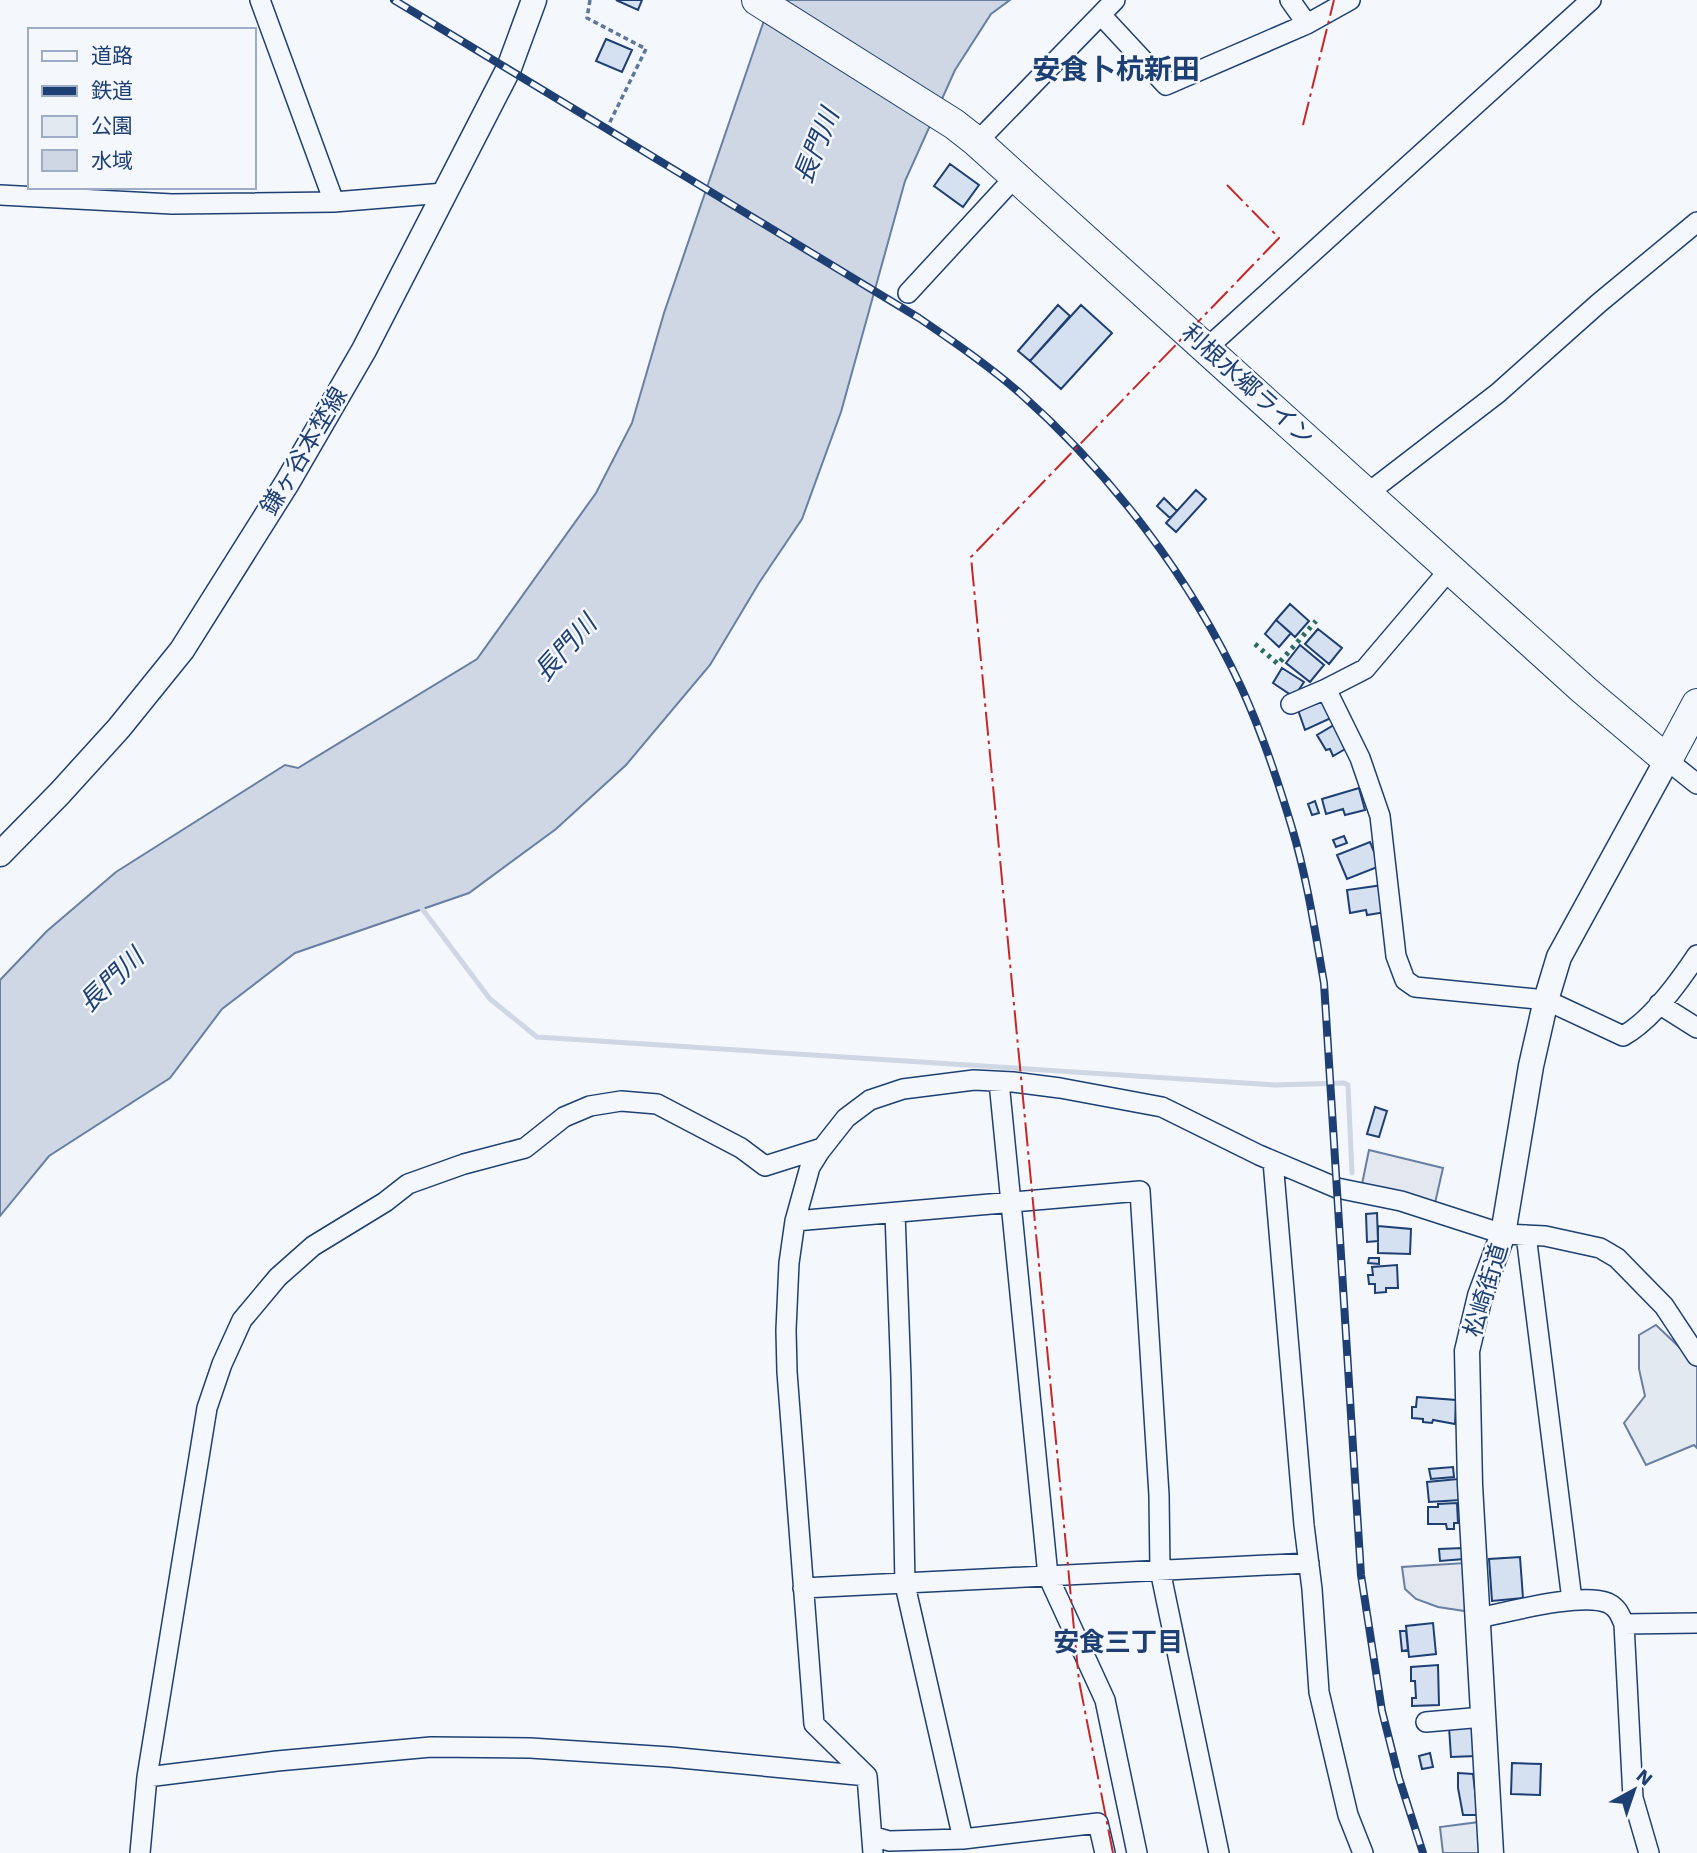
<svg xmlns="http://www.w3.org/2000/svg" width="1697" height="1853" viewBox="0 0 1697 1853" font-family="'Work Sans','Noto Sans JP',sans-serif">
  <rect width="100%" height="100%" fill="#f4f7fb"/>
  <!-- green -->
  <path fill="#e3e9f0" stroke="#687fa3" stroke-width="2" d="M1656,1325L1697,1364V1448L1694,1445L1646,1465L1624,1423L1645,1396L1639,1369V1335Z
    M1479,1822L1480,1853H1443L1440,1827Z"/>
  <!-- parking -->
  <path fill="#e3e8f0" stroke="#687fa3" stroke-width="2" d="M1369,1150L1443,1168L1435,1203L1362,1184Z
    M1465,1563L1471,1612L1438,1607L1416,1599L1405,1589L1402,1567Z"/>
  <!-- water -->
  <path fill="#cfd7e4" stroke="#687fa3" stroke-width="2" d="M771,0H1010L991,14L955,70L905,181L841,412L802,519L759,583L710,665L626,765L556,829L469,893L295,953L222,1009L170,1078L49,1156L0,1216V980L47,931L116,872L285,765L298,768L477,659L596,493L632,423L664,313Z"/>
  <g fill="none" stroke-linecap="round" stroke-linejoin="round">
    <!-- stream -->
    <path stroke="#cfd7e4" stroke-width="5" d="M420,906L490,999L537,1037L1275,1085L1344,1083L1348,1085L1352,1173"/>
  </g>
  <!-- building -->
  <path fill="#d5e0f0" stroke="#1d3f73" stroke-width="2" d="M616,0H642L638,10Z
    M606,39L632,50L622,72L596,61Z
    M950,164L979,185L963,207L934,186Z
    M1058,305L1070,316L1030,361L1018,351Z
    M1081,305L1112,333L1061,389L1030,361Z
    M1196,490L1206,499L1176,532L1166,523Z
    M1164,498L1177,511L1170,518L1157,506Z
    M1290,604L1309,621L1295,637L1276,620Z
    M1276,620L1291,633L1279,647L1265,634Z
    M1318,629L1342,648L1329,664L1305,644Z
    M1300,645L1324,665L1310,682L1286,663Z
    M1282,668L1304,682L1294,697L1273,683Z
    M1314,699L1316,704L1323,701L1331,718L1305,730L1297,707Z
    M1334,725L1347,748L1333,756L1330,749L1326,750L1317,735Z
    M1359,788L1365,810L1345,815L1343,809L1326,814L1322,799Z
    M1315,801L1319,813L1312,815L1308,804Z
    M1344,836L1347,843L1336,847L1333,840Z
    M1370,842L1380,866L1347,879L1337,855Z
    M1383,885L1386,912L1367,915L1366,910L1350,913L1347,890Z
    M1375,1107L1387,1111L1379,1137L1367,1134Z
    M1377,1213L1378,1241L1367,1242L1366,1214Z
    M1378,1226L1411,1229L1410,1254L1378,1253Z
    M1369,1258H1379V1264L1368,1263Z
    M1397,1265L1398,1288H1386V1292L1375,1293V1284H1369L1368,1275H1373L1372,1267Z
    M1417,1397L1456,1400L1455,1424L1433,1420L1432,1423L1423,1422V1419L1412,1418V1407H1416Z
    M1453,1467L1454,1477L1431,1479L1429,1469Z
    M1458,1479L1460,1500L1429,1502L1427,1482Z
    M1457,1503L1458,1523H1454V1529H1447L1446,1524H1428V1507H1438V1504Z
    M1463,1548L1464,1559L1440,1561L1439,1549Z
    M1520,1557L1523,1598L1492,1601L1489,1559Z
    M1433,1623L1436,1654L1409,1657L1406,1626Z
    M1400,1631H1406L1408,1650L1402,1651Z
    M1438,1665L1439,1705L1412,1706V1698H1416L1415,1681H1411V1667Z
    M1474,1726L1476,1756L1451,1757L1449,1727Z
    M1430,1753L1433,1767L1422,1769L1419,1756Z
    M1512,1763L1541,1764L1540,1795L1511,1794Z
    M1458,1773L1473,1774L1478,1815H1463L1458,1788Z"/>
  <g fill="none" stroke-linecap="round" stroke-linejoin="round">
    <defs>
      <path id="minor" d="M260,0L334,202
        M1290,0L1307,24
        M1101,15L1166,85L1307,24L1350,0
        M977,142L1115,0
        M0,195L172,204L334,202L444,193
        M908,293L1015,177
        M1207,348L1591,0
        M1368,493L1498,393L1599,303L1697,222
        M1450,569L1365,669L1326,689L1360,758L1380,816L1396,956L1405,980L1415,987L1546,1000L1623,1036C1652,1020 1679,982 1697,955
        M1291,704L1326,689
        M1667,760L1697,784
        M1659,1004L1697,1028
        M999,1082L1048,1576L1105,1700L1137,1853
        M1273,1161L1304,1525L1312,1589L1319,1692L1348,1815L1363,1853
        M895,1213L901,1378L905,1585L963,1839
        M795,1221L1140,1191L1159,1495L1160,1570L1219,1853
        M1526,1235L1572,1600
        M803,1588L1309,1563
        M1478,1618C1509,1612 1581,1592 1608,1603C1618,1608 1620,1615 1624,1624L1633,1798L1649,1853
        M1624,1624L1697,1623
        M1426,1722L1483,1717
        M147,1777L277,1761L431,1747L530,1748L670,1757L867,1776
        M872,1836L889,1841L963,1839L1098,1823L1105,1853
        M140,1853L147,1777L207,1408L222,1364L242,1320L278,1277L313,1246L385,1202L408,1184L464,1164L525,1148L564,1117L590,1106L621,1101L657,1104L741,1148L765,1166L822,1148
        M873,1853L867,1776L814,1724L787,1372L786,1330L789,1263L795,1221L810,1167L820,1151L846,1118L870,1100L903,1089L974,1080L1013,1082L1060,1088L1162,1107L1259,1155L1337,1188L1401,1201L1503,1234L1545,1236L1600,1248L1617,1258L1664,1306L1697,1356"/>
      <path id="major" d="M0,854L60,793L119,728L182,650L287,483L364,350L509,68L534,0
        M1491,1853L1470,1485L1467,1351L1480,1296L1503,1234L1531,1066L1546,1000L1559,957L1667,760"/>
      <path id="highway" d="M757,0L954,124L977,142L1584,690L1667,760L1697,704"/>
    </defs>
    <!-- minor casing -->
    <use href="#minor" stroke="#1d3f73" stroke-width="22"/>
    <!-- major casing -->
    <use href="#major" stroke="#1d3f73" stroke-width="27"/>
    <!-- highway casing -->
    <use href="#highway" stroke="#1d3f73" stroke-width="32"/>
    <!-- path -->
    <path stroke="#5e769c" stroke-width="3.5" stroke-dasharray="5 3.5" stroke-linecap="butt" d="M590,0L587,18L646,49L607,128"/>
    <!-- minor -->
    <use href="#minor" stroke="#f4f7fb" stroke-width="19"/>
    <!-- major -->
    <use href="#major" stroke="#f4f7fb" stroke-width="24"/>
    <!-- highway -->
    <use href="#highway" stroke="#f4f7fb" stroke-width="30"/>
    <defs>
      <path id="rail" d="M394,0L919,318C954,342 989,366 1021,394C1111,474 1191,578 1242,689C1262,733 1278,781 1292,828C1307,878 1315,931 1324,983L1361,1575L1382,1711L1399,1778L1423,1853"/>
    </defs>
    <!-- rail casing -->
    <use href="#rail" stroke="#1d3f73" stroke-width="8"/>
    <!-- rail -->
    <use href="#rail" stroke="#f4f7fb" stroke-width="5" stroke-dasharray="16" stroke-linecap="butt"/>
    <!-- hedge -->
    <path stroke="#2c6c60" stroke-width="5" stroke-dasharray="3.5 5" stroke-linecap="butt" d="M1255,644L1278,664L1316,621"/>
    <!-- power -->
    <path stroke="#c62828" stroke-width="2" stroke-dasharray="24 5 3.5 5" stroke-linecap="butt" d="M1303,125L1334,0
      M1113,1853L1079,1681L971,557L1279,238L1227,185"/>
  </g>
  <g text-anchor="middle" stroke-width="5" stroke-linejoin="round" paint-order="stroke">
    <!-- street labels -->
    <g font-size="24" fill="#1d3f73" stroke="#f4f7fb">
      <text transform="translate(1248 385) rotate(42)" y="8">利根水郷ライン</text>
      <text transform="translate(304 451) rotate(-59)" y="8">鎌ヶ谷本埜線</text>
      <text transform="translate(1486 1290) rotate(-73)" y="8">松崎街道</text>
    </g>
    <!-- water labels -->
    <g font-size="26" font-style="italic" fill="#1d3f73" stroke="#f4f7fb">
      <text transform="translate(816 146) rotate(-68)" y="9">長門川</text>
      <text transform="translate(565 648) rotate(-48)" y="9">長門川</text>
      <text transform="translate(111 980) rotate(-44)" y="9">長門川</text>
    </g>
    <!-- neighbourhood labels -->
    <g font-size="26" font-weight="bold" fill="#1d3f73" stroke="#f4f7fb">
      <text x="1118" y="1651">安食三丁目</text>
    </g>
    <!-- quarter labels -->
    <g font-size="28" font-weight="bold" fill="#1d3f73" stroke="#f4f7fb">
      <text x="1116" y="79">安食卜杭新田</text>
    </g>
  </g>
  <!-- legend -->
  <rect x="28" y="28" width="228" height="161" fill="#f4f7fb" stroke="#9eadc5" stroke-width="2"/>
  <rect x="42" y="51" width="35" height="10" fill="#f4f7fb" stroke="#9eadc5" stroke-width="2"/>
  <text x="91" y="63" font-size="21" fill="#1d3f73">道路</text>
  <rect x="42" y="86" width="35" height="10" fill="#1d3f73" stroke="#9eadc5" stroke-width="2"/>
  <text x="91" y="98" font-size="21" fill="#1d3f73">鉄道</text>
  <rect x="42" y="116" width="35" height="21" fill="#e3e9f0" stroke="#9eadc5" stroke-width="2"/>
  <text x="91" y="133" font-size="21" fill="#1d3f73">公園</text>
  <rect x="42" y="150" width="35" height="21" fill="#cfd7e4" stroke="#9eadc5" stroke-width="2"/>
  <text x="91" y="168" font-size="21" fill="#1d3f73">水域</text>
  <!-- north arrow -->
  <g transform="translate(1634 1790) rotate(40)" stroke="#f4f7fb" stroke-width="5" paint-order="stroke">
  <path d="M0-5L12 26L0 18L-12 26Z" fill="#1d3f73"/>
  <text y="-10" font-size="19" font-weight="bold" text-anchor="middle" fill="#1d3f73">N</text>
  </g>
</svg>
